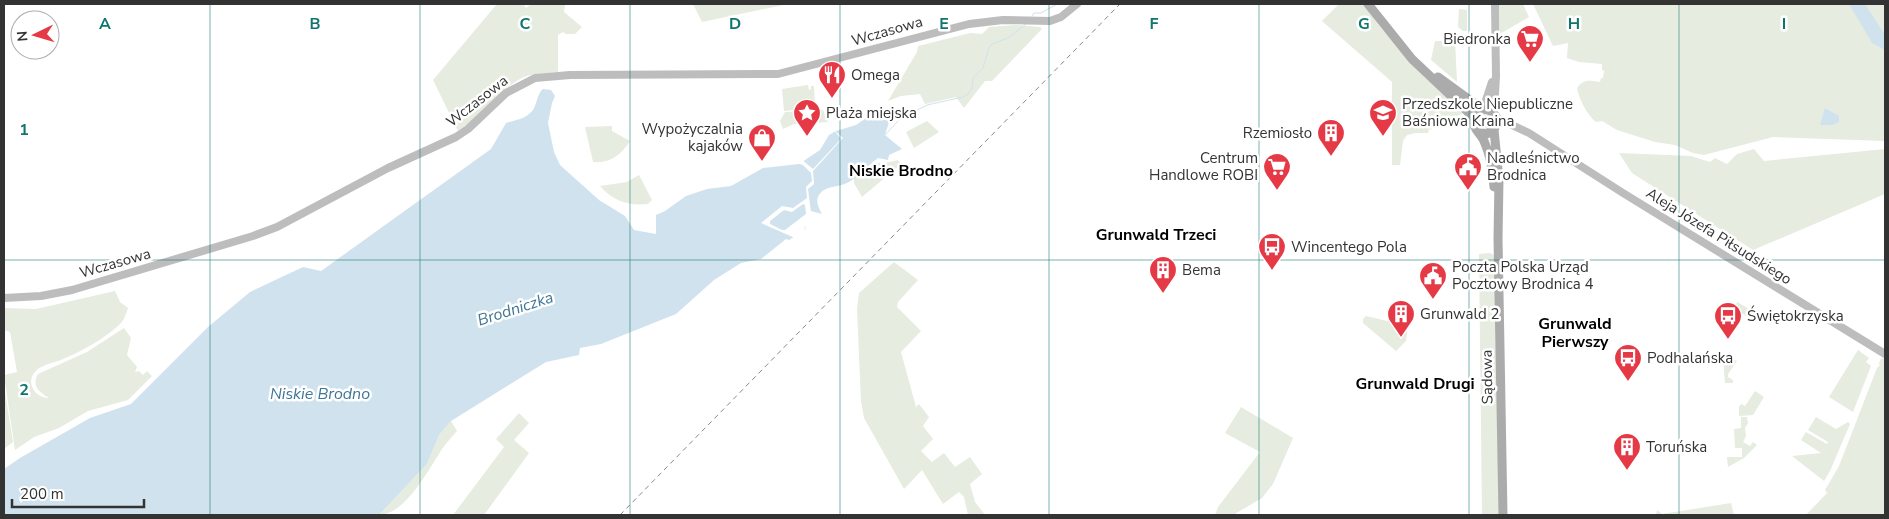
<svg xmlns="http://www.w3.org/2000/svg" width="1889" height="519" viewBox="0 0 1889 519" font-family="'Nunito Sans',sans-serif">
  <rect width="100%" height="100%" fill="#fff"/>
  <!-- green -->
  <path fill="#e6ecdf" d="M497,4H523L526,8L531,4H565L564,12L582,27L575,34H566L563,32L558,35V72C548,73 534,73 524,77C502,87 481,117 458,131L433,80Z
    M693,4H788L702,22Z
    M1339,4H1363L1381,28L1419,71L1464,111L1463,114L1452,117L1429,130L1428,133H1416L1407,135L1403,141L1400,165H1392V116H1378L1383,105L1392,104V82L1322,21Z
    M1499,4H1523L1529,17L1500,34Z
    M1533,4H1885V141L1773,137L1704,155L1693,153L1675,145L1655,142L1617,130L1602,121L1596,122C1587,115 1579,99 1577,88C1583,79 1590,80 1600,82L1601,78H1603L1604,71L1602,70V64L1579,62L1567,58L1568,43L1553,46Z
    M1459,9L1467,10V31H1463L1458,27Z
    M1016,25L1040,27L1042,29L992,81H985L964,108L956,97L925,104L920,94L901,96L888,101L917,52L918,46L970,33L982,34L989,27Z
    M1435,41H1455L1457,82L1431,60Z
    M808,85L809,90L811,89V86H814L815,108L784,111L782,89Z
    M823,110L828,122L794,124L783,129L780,121L785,112Z
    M1477 121a8 8 0 1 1 16 0a8 8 0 1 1-16 0Z
    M927,121L939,132L914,148L906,132Z
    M612,126V131L630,141C622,154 610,164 593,162L585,127Z
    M1754,149L1764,161L1885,149V194L1753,250L1632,173L1619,153L1691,156L1710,162L1715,158L1727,164L1737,154Z
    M898,160L901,164L862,197L854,183V178L866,173L873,163H886Z
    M639,175L652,200L648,204C628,206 613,201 600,186L627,182Z
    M1490,253L1495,256L1499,515H1482L1479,254Z
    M894,262L918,280L898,302L897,307L921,331L901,352L916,407L919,404L929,417L923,426L933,439L921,451L932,462L944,453L955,467L970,457L982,474L970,484L975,502L985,515H968L964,497L959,492L943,504L922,470L904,489L864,418L861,401L857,309L859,293Z
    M115,291L120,302L128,308C126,314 124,321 119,325C105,338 81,352 63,359C55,363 41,364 35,372C25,383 36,399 49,398C40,392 31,387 38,374L87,352L124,328L131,338L127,355L137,367L135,372L139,371L143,375L147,371L152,376L128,400L88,411L59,428L34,437L15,450L4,375L17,372L10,332L4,330V308L36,309Z
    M1737,302L1762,316L1758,323L1735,309Z
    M1366,316L1408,326L1406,341L1396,351L1363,323V319Z
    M1858,350L1869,358L1866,362L1871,366L1853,412L1829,397Z
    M1726,355L1737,361L1728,374V377L1733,380V383H1725L1723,358Z
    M1882,358L1885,359V515H1806L1827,493L1825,490L1839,466L1877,368L1880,365L1879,364L1880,360Z
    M4,386L13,442L4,449Z
    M1755,391L1764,397L1753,415L1739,416V407L1741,404L1745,406Z
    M1241,407L1293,438L1273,484L1262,498L1233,515H1215L1218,507L1260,452L1225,433Z
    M519,413L529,423L514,440L529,453L484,515H453L504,447L496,439Z
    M1741,417H1747L1748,423L1745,428L1746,436L1743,442L1750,446L1753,442L1757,445L1744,458L1728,467L1727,457H1742V448H1735L1734,429L1741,428Z
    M1816,417L1836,429L1848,422L1850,424L1830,471L1824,481L1792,456L1821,453L1801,440L1806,432L1827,444L1828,442L1808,430Z
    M451,421L457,431C452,437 446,443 442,449C429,469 405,515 379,515L427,464L439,435Z
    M1731,503L1734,515H1656L1657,510L1662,514Z"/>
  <!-- water -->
  <path fill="#cfe2ee" d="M1849,4H1865L1885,35V50L1872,43Z
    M543,89L551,90L555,96L552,103L548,123L554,152L560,165L599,200L625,216L634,230L656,234V215L665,211L686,196L707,189L731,186L763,168L799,164L820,150L829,135L836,131L856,125L872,114L880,112L886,115L889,122L885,135L902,149L889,155L888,160L878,158C867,166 861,176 847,183C837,188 826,185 819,195C815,201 819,209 822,214L811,211L801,219L806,229L789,240L786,239L761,259L741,263L714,280L676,314L601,344L580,348L579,355L546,362L451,421L439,435L427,464L379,515H4V469L20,458L90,418L131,404L208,327L250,292L303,267L321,271L491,149L506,123C512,121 524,119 529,114C538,108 535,96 543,89Z
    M1825,108L1839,116V122L1832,125H1820Z"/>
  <!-- pier -->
  <path fill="#fff" fill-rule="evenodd" d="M834,130L843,138L813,171L814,184L808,189L811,212L804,219L805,231L795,238L761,223L782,206L793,208L807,198L806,187L812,181L811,173L803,165L796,163L801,159L813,169L841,139ZM803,204L805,205L806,214L785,230H782L770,224V221L784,210L792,212Z"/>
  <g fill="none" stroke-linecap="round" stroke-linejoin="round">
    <!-- stream -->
    <path stroke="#cfe2ee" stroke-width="1" d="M1032,16L1034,13H1041L1057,4
      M902,118L927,105L963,97L968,94L972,88L973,78L983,68L989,48L992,44L1008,38L1026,24
      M884,136L898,121"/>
    <!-- secondary -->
    <path stroke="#bdbdbd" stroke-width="8" d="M1483,109L1492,82
      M1494,113L1496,76L1495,4
      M1497,118L1529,133L1623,193L1885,354
      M4,298L41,296L72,290L253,236L277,227L388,168L456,137L468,129L506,93L535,78L570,75L778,74L969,24L1003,20L1050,21L1061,17L1077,4"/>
    <!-- primary -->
    <path stroke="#ababab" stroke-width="9" d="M1368,4L1412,59L1467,111L1473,119
      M1438,77L1482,109
      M1494,130L1499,180L1498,238L1503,515
      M1479,132L1487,134L1495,128L1497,118C1491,106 1473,106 1473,121C1473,129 1481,134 1484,141C1491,156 1493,171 1494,187"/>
    <!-- rail -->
    <path stroke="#888" stroke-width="1" stroke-dasharray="5 4" stroke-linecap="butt" d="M620,515L1120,4"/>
  </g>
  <!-- grid -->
  <path fill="none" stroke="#0f766e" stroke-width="1" stroke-opacity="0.55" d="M210,4V515M420,4V515M630,4V515M840,4V515M1049,4V515M1259,4V515M1469,4V515M1679,4V515M4,260H1885"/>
  <!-- icons -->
  <defs>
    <symbol id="supermarket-pin" viewBox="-11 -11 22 30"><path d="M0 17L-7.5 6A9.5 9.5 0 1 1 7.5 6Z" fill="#e63946" stroke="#fff"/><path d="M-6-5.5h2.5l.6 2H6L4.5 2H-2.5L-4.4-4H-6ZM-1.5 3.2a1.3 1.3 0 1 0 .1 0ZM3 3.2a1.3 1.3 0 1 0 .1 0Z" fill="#fff"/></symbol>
    <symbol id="restaurant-pin" viewBox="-11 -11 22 30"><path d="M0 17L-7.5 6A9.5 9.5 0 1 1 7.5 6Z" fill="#e63946" stroke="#fff"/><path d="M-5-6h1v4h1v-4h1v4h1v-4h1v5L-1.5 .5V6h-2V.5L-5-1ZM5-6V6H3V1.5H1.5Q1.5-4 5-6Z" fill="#fff"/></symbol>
    <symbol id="sight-pin" viewBox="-11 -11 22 30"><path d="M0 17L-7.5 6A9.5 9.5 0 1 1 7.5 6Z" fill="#e63946" stroke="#fff"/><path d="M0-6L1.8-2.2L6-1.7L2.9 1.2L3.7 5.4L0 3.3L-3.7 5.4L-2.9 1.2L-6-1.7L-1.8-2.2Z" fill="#fff"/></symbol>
    <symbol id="school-pin" viewBox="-11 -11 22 30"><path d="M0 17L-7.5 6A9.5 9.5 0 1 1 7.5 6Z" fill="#e63946" stroke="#fff"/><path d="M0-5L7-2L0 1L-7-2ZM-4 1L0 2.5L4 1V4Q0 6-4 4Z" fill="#fff"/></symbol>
    <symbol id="building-pin" viewBox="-11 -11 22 30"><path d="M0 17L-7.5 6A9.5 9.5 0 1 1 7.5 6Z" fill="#e63946" stroke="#fff"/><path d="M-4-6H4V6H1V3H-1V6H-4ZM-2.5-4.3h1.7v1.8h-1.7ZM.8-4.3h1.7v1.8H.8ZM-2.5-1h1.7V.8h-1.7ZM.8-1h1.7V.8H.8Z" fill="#fff"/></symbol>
    <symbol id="shop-pin" viewBox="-11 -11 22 30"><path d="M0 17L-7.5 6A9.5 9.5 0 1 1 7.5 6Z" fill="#e63946" stroke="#fff"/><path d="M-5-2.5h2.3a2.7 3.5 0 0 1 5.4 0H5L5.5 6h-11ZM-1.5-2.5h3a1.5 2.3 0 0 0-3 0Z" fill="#fff"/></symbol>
    <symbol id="civic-pin" viewBox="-11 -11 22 30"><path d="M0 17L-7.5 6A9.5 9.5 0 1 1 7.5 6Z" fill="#e63946" stroke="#fff"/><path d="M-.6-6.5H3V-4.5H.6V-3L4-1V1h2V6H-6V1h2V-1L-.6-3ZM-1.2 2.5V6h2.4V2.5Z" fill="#fff"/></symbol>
    <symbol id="bus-pin" viewBox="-11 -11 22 30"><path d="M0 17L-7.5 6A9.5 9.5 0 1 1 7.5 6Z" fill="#e63946" stroke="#fff"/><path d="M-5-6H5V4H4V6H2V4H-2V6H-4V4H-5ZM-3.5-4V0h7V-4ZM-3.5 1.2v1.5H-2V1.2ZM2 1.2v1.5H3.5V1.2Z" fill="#fff"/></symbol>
  </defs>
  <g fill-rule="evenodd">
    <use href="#supermarket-pin" x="1514" y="23" width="32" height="43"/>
    <use href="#restaurant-pin" x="816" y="59" width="32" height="43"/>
    <use href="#sight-pin" x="791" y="97" width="32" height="43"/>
    <use href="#school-pin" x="1367" y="97" width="32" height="43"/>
    <use href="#building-pin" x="1315" y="117" width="32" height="43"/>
    <use href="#shop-pin" x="746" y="122" width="32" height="43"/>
    <use href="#supermarket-pin" x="1261" y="151" width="32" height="43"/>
    <use href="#civic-pin" x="1452" y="151" width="32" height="43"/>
    <use href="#bus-pin" x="1256" y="231" width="32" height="43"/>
    <use href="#building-pin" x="1147" y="254" width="32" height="43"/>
    <use href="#civic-pin" x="1417" y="260" width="32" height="43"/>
    <use href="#building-pin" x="1385" y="298" width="32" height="43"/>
    <use href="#bus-pin" x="1712" y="300" width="32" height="43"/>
    <use href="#bus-pin" x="1612" y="342" width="32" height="43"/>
    <use href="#building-pin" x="1611" y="431" width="32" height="43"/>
  </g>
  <g text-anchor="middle" stroke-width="5" stroke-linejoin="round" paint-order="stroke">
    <!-- street labels -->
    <g font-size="15" fill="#333" stroke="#fff">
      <text transform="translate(887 31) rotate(-16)" y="5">Wczasowa</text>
      <text transform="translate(477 101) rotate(-38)" y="5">Wczasowa</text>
      <text transform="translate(1719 236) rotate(32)" y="5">Aleja Józefa Piłsudskiego</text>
      <text transform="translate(115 263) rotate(-16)" y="5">Wczasowa</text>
      <text transform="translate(1487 377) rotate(-91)" y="5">Sądowa</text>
    </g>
    <!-- poi labels -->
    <g font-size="15" fill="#333" stroke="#fff" text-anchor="start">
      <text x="1511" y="44" text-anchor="end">Biedronka</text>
      <text x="851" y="80">Omega</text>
      <text x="1402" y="109">Przedszkole Niepubliczne<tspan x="1402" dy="17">Baśniowa Kraina</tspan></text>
      <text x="826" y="118">Plaża miejska</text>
      <text x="743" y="134" text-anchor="end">Wypożyczalnia<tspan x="743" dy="17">kajaków</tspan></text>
      <text x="1312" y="138" text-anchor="end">Rzemiosło</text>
      <text x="1258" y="163" text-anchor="end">Centrum<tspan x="1258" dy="17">Handlowe ROBI</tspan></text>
      <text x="1487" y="163">Nadleśnictwo<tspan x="1487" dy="17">Brodnica</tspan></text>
      <text x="1291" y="252">Wincentego Pola</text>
      <text x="1452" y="272">Poczta Polska Urząd<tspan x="1452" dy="17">Pocztowy Brodnica 4</tspan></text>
      <text x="1182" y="275">Bema</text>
      <text x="1420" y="319">Grunwald 2</text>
      <text x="1747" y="321">Świętokrzyska</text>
      <text x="1647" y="363">Podhalańska</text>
      <text x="1646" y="452">Toruńska</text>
    </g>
    <!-- neighbourhood labels -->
    <g font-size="16" font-weight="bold" fill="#000" stroke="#fff">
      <text x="901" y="176">Niskie Brodno</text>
      <text x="1156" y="240">Grunwald Trzeci</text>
      <text x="1575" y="329">Grunwald<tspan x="1575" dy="18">Pierwszy</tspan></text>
      <text x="1415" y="389">Grunwald Drugi</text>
    </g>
    <!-- water labels -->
    <g font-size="16" font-style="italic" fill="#3f7597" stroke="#fff">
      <text transform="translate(515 308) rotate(-18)" y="6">Brodniczka</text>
      <text x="320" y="399">Niskie Brodno</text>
    </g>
  </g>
  <g font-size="16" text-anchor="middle" font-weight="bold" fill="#0f766e" stroke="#fff" stroke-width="5" stroke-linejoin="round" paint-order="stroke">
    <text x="105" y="29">A</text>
    <text x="315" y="29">B</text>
    <text x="525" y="29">C</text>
    <text x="735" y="29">D</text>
    <text x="944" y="29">E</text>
    <text x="1154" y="29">F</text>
    <text x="1364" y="29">G</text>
    <text x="1574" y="29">H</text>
    <text x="1784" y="29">I</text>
    <text x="24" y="135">1</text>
    <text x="24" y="395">2</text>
  </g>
  <!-- border -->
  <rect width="1889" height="519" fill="none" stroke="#333333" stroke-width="10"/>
  <!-- north arrow -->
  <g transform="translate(35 35) rotate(265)"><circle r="24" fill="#ffffff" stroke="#adadad"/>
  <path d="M0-4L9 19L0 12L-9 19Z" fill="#e63946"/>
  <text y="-8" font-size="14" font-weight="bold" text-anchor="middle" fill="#333333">N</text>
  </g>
  <!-- scale -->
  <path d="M12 499v8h132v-8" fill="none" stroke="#333333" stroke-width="2.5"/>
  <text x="20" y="499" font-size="15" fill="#333333" stroke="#ffffff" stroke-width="4" paint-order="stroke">200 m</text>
</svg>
